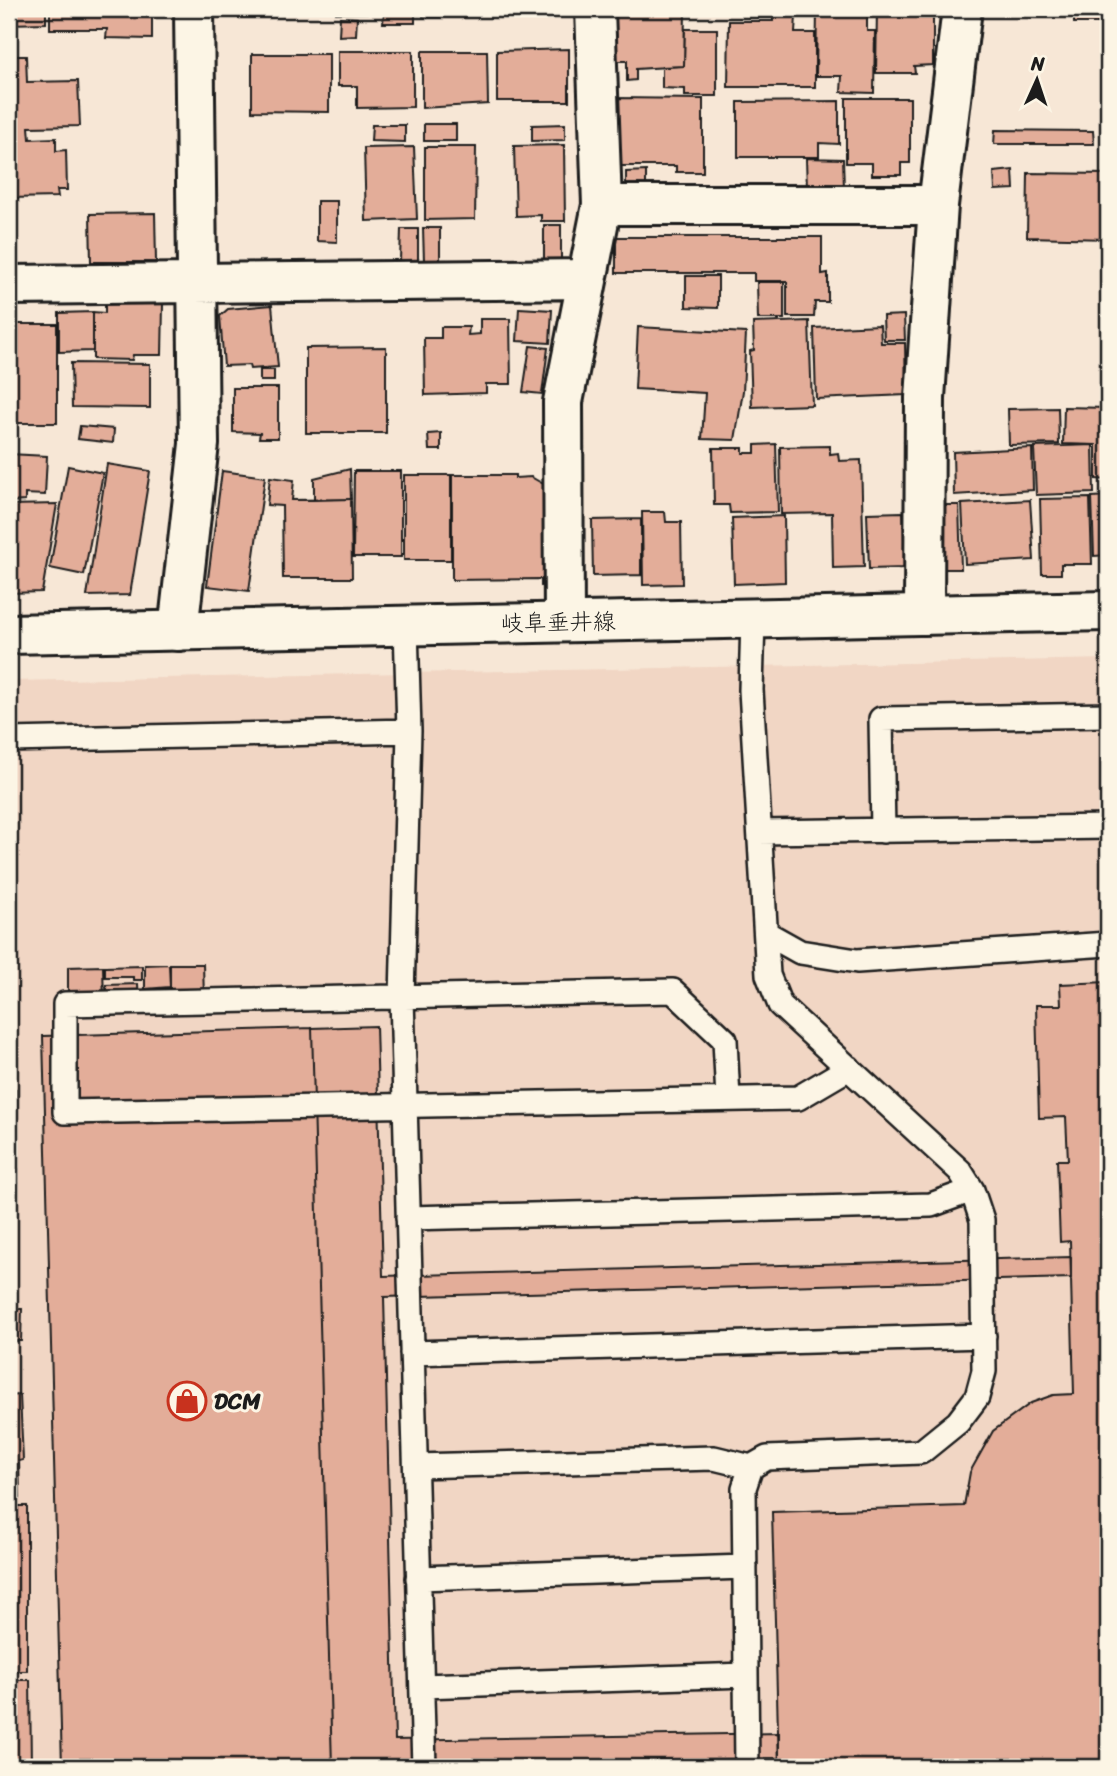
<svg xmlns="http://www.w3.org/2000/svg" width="1117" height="1776" viewBox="0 0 1117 1776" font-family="Sriracha,'Klee One',sans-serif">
  <rect width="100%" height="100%" fill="#f7e7d6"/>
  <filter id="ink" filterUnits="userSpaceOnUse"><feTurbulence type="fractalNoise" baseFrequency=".0143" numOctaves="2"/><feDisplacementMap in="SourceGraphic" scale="14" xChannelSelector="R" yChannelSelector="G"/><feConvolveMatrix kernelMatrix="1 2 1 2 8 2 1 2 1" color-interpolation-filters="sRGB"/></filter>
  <g filter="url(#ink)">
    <!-- built -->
    <path fill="#f1d6c4" d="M1108,659V1767H9V681Z"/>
    <!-- building -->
    <path fill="#e3ad99" stroke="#1c1c1c" stroke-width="2" d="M10,9H46V23L10,24Z
      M50,9H138V16H152V39L106,38L107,29H50Z
      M216,9H248V13L216,12Z
      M336,9H415V23H383L384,12L336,13Z
      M423,9H479V10L440,11V17H423Z
      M817,9H867V31H875L874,93L841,92L842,76H816Z
      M877,9H933V65L914,66L915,73H876Z
      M1074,9H1108V23H1074Z
      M685,10L684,66L636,69V80L627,81V61H614V11Z
      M773,14L796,15L795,33H815V87H728L729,21H773Z
      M340,17L357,18L356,35L339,36Z
      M685,29H717V96H685V89L662,88V67L684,66Z
      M569,49V101H497V51Z
      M338,51H413V107L357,108V86H338Z
      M422,51H487L488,104L422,108Z
      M252,54H329V112L252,111Z
      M9,56H26L27,82L78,81L80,126L29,127L30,139L56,138V151L66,150L67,190H57L58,197L9,198Z
      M614,98L703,99V172H676V166H614Z
      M846,98H910V163H901V175H872V163H846Z
      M839,101V144L819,143V157H738V102Z
      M424,124H456V141H424Z
      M565,124V140L532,141V125Z
      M372,125H405V142L371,141Z
      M995,130L1093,131L1094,144H994Z
      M564,145L565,221H541V215L516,216L514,146Z
      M414,147L417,219L366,221L364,148Z
      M425,147H476L475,219L425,220Z
      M806,158L843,159L844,188L807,189Z
      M1013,170L1014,189L995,190L994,172Z
      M646,171V188H626V172Z
      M1028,173L1108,174V239L1027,237Z
      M317,201H337V242L317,241Z
      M155,213L156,262H91L90,214Z
      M544,225H561V259H544Z
      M423,228H440V261H424Z
      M401,229H418V261H400Z
      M616,237H822V274L828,273V302H815L814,317H787V281H754V273H616Z
      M686,276H718V308L686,307Z
      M757,282H784V319H758Z
      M105,304H163L162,355H133L132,360L93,359V312L105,313Z
      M272,305L278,367L250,369L249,365L224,366L220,316L228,309Z
      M519,308L552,310L550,343L517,341Z
      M93,312V351L59,352V313Z
      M904,315L905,340H884L883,316Z
      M480,319H510L511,384H486V393L425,395L424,338H441V327H469L468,335L480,334Z
      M809,321L812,405L752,407L750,351L754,350L753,323Z
      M9,324H57V423H9Z
      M880,325L881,343H905L906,395L816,399L814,328Z
      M638,327L746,333L743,391L735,440L702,439L705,393L635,389Z
      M530,346L548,348L542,394L523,392Z
      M386,347V433H306V348Z
      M71,363L150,364V408L72,407Z
      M260,370H274V381H260Z
      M233,388H278V438H259L260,433L233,432Z
      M1064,407L1108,408V480L1096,479V445L1063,444Z
      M1058,408L1059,444L1009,445L1008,409Z
      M80,426L114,429L113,443L78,439Z
      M441,433V450H429L428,434Z
      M776,444L778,512L730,513L729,505H714L713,448H743V453H755V445Z
      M1093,445L1094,493L1036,495L1034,447Z
      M830,446V454L838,453L839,461L861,460L864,567L833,568L832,513L781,514L780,447Z
      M1032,448L1033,490L954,495L953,452Z
      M9,454L47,456L45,495L25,494V501L9,502Z
      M107,464L150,471L130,595L87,596Z
      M68,466L103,473L84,575L50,568Z
      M350,469L351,499L314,500V478Z
      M222,471L265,477L249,591L207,586Z
      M354,471H401V557H353Z
      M404,475H451V560H404Z
      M452,475H515V478L531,477L545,485L557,585L541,586V579L452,580Z
      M270,477L294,480L292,500L351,499L352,578H283L282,506L267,505Z
      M1108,496V555L1094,556L1092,497Z
      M1090,498L1092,564H1061V574H1042L1040,499Z
      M1030,500L1034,560L965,564L962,504Z
      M57,504L42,592L9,593V505Z
      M942,505H959L961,569H943Z
      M642,512H665L666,522H681L682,584L643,585Z
      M903,512L905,568L869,569L867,513Z
      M784,516L785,582L734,584L732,518Z
      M641,519V575L593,576L592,520Z
      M169,964L170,987L145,989V965Z
      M170,964H203L204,998L170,999Z
      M103,966L104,1002H68V967Z
      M142,966V980H133V977H105V967Z
      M1108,982V1767H779L772,1512L964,1506L970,1472L993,1431L1031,1403L1053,1395L1074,1394L1070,1241L1060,1242L1057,1160H1068L1066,1117L1039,1118L1036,1005H1061L1060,984Z
      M138,984L139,1001H107L106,985Z
      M376,1026L383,1276L1071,1257V1278L384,1297L395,1740L779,1733V1758L332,1767L312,1028Z
      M312,1028L332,1767H62L43,1036Z
      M9,1089H16L17,1157H9Z
      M9,1169H18L17,1197H10L9,1257Z
      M9,1282H13V1309H22L21,1341H9Z
      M20,1395L23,1460L19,1461L20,1498L9,1499V1396Z
      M9,1506H27V1671H9Z
      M9,1680H30L31,1767H9Z"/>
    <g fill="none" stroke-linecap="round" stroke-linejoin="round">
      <defs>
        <path id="service" d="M409,731L402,997L424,1767
          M9,740L409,731L406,626
          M883,831L881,719L1108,715
          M760,832L1108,827
          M766,933L800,952L857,961L1108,944
          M728,1099L725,1040L673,991L65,1004V1112L798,1098L849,1068
          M408,1218L931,1205L972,1190
          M412,1353L984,1336
          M416,1466L714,1458L751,1467
          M418,1578L745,1567
          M422,1686L746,1675
          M747,1767L744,1488L751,1467L767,1458L921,1452L958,1422L977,1397L984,1371L982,1220L972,1190L960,1171L780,1005L768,975L751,690L753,619"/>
        <path id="minor" d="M602,205H938
          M9,285L585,279
          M924,615L925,398L938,205L962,9
          M564,622L563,402L602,205L595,9
          M178,631L199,444L194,9"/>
        <path id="primary" d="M9,634L1108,611"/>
      </defs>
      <!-- service casing -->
      <use href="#service" stroke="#1c1c1c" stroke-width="28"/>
      <!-- minor casing -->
      <use href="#minor" stroke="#1c1c1c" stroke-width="44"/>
      <!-- primary casing -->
      <use href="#primary" stroke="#1c1c1c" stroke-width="44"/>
      <!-- service -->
      <use href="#service" stroke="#fcf5e5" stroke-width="23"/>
      <!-- minor -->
      <use href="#minor" stroke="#fcf5e5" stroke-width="38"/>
      <!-- primary -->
      <use href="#primary" stroke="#fcf5e5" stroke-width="38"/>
    </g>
  </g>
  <!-- icons -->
  <defs>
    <symbol id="shop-ring" viewBox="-11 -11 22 22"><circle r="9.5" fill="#fcf5e5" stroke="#c8321e" stroke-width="1.5"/><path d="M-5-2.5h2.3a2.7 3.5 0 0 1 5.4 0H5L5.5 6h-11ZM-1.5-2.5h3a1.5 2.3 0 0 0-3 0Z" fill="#c8321e"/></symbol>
  </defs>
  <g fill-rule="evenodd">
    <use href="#shop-ring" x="165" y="1379" width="44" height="44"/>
  </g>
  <g text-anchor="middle" stroke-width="6" stroke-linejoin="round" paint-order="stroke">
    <!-- street labels -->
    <g font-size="23" fill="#1c1c1c" stroke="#fcf5e5">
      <text transform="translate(558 622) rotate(-1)" y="8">岐阜垂井線</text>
    </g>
    <!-- poi labels -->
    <g font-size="23" font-weight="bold" fill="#1c1c1c" stroke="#fcf5e5" text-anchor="start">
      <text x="214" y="1409">DCM</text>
    </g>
  </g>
  <!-- margin -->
  <rect width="1117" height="1776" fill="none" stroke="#fcf5e5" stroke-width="35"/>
  <rect x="18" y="18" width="1082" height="1741" fill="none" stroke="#1c1c1c" stroke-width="2.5" filter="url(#ink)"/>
  <!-- north arrow -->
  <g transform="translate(1037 80) rotate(3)" stroke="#fcf5e5" stroke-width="5" paint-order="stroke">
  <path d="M0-5L12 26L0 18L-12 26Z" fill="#1c1c1c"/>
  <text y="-10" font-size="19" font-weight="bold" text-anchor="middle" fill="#1c1c1c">N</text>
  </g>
</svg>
